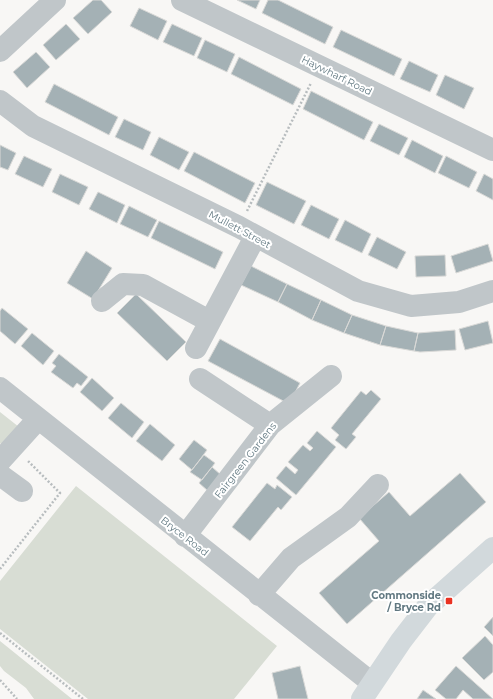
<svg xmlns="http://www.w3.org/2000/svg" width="493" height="699" viewBox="0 0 493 699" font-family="Montserrat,sans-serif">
  <rect width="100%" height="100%" fill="#f8f7f5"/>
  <!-- green -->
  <path fill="#d8ddd4" d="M0,412L19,427L5,448L0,443Z
    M76,486L277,646L234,699H88L0,629V581Z
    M0,641L72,699H34L26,688L4,671L0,666Z"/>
  <!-- building -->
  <path fill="#a4b1b5" stroke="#d9d9d7" d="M93,0H101L112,12L88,34L73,18Z
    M237,0H260L256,9Z
    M268,0H278L333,27L325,44L262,13Z
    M139,8L167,21L158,40L130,26Z
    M66,24L80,39L56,60L43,45Z
    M172,24L202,38L194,56L163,42Z
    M341,30L402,59L394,76L333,47Z
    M205,40L235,54L227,72L197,58Z
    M36,52L50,67L27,88L13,72Z
    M239,57L301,89L293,105L231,74Z
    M409,61L438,75L430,92L400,79Z
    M445,75L474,88L464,109L436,95Z
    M54,84L118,117L109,135L45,102Z
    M311,91L373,122L364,140L303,109Z
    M124,119L151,132L143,150L115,137Z
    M379,124L408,138L399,155L370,141Z
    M159,137L189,152L179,170L150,155Z
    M412,140L443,156L435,173L404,157Z
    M0,145L16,153L8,170L0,167Z
    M194,152L255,183L245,203L184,171Z
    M24,156L52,169L43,187L15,174Z
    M446,156L477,172L469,188L438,173Z
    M60,174L88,187L79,205L52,192Z
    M484,174L493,179V200L476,191Z
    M267,182L306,201L294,224L256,205Z
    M98,192L125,205L117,223L89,209Z
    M311,205L339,219L329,239L301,225Z
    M129,206L157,220L148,237L120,224Z
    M345,220L371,234L362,253L335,240Z
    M159,221L223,252L215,269L151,238Z
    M377,237L406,252L397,269L368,255Z
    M488,244L493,261L456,273L451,256Z
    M86,251L112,268L93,299L67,283Z
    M445,255L446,276L416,277L415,256Z
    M251,266L287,284L278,302L241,285Z
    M287,284L321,300L312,320L278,302Z
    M136,294L186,342L167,361L117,313Z
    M321,300L352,315L344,333L312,320Z
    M2,308L28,329L15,344L0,331V311Z
    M352,315L386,326L380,345L344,333Z
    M488,321L493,343L465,350L459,329Z
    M386,326L418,333L414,351L380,345Z
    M455,330L456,350L420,352L414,351L418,333Z
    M32,333L54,351L43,365L21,346Z
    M220,339L300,383L289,404L208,361Z
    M59,354L88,377L81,386L77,383L73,388L51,372L56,366L52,363Z
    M92,378L114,398L102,411L80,392Z
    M371,390L381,399L352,434L356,437L346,449L335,440L339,435L331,428L361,391L366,395Z
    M121,403L144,422L132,438L108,418Z
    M150,424L175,445L162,461L136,441Z
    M317,431L336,447L296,495L276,478L286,466L295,474L298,470L288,462L303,445L310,451L313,448L307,443Z
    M194,440L207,450L192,470L179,459Z
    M204,455L215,463L202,480L190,472Z
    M212,467L221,475L208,491L199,483Z
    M460,473L486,502L347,624L319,593L379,541L359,518L389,492L410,516Z
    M267,483L275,489L277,485L292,497L281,510L278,507L250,541L232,527Z
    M493,617V636L484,627Z
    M485,636L493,645V672L484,680L462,658Z
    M300,666L308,699H278L272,673Z
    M456,666L493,699H473L463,690L456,699H446L435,690Z
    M423,690L436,699H417Z"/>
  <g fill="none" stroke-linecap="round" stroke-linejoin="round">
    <!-- path -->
    <path stroke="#b8bdbf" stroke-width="2.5" stroke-dasharray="2 2" stroke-linecap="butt" d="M247,211L311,83
      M0,569L60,493L27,460
      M0,633L83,699
      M0,680L17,699"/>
    <!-- minor -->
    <path stroke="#c0c6c9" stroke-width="22" d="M182,0L493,150
      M0,51L55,0
      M0,101L33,126L239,227L358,291L411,306L459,302L493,291
      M102,301L123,284L143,285L209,321
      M196,348L255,237
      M200,379L270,425
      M0,388L372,683
      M0,461L38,419
      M0,475L22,491
      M185,536L270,425L331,376
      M259,595L291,558L348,517L378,485"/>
    <!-- major -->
    <path stroke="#d2d9dc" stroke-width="22" d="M362,699L401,641L428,606L493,548"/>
  </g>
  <!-- markers -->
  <rect fill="#ea3222" stroke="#fff" stroke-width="1.5" x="445" y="597" width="8" height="8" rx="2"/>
  <g text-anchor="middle" stroke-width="4" stroke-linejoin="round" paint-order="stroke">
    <!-- street labels -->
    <g font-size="10" fill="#617881" stroke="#fff">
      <text transform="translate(337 75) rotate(26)" y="4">Haywharf Road</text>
      <text transform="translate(240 229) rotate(28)" y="4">Mullett Street</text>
      <text transform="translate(245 460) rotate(-52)" y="4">Fairgreen Gardens</text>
      <text transform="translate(185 536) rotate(38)" y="4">Bryce Road</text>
    </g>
    <!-- poi labels -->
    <g font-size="10" font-weight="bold" fill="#617881" stroke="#fff" text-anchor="end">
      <text x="441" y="599">Commonside<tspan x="441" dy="12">/ Bryce Rd</tspan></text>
    </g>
  </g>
</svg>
